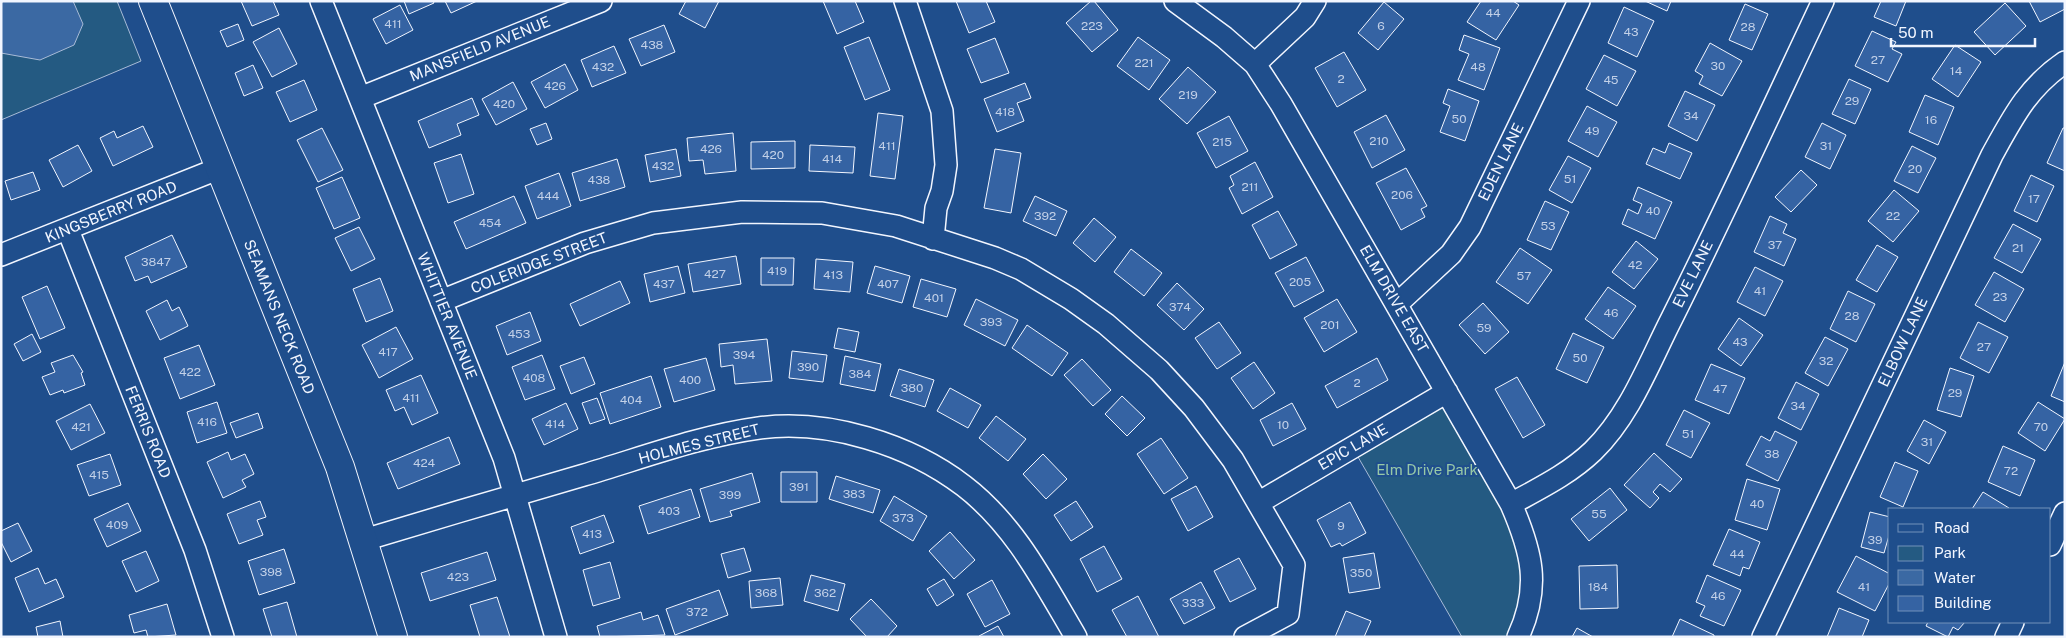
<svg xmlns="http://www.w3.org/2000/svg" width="2066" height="638" viewBox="0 0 2066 638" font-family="'Public Sans',sans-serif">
  <rect width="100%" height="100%" fill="#1f4e8c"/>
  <!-- green -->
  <path fill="#245a82" stroke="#a8bbd7" d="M1,1H117L141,61L1,120Z
    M1446,396L1528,562L1513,637H1462L1354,450Z"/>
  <!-- water -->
  <path fill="#3b69a3" stroke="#a8bbd7" d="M4,1H73L83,24L74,45L40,60L1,53V3Z"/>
  <!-- building -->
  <path fill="#3563a3" stroke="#f2f6ff" d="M241,1H273L279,15L252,26Z
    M404,1H433L434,3L409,14Z
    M445,1H477L451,13Z
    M686,1H719L705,28L679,14Z
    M823,1H855L864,22L837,34Z
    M956,1H986L995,22L969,33Z
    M1091,1H1094L1118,30L1092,52L1066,23Z
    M1481,1H1513L1519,5L1496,40L1467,22Z
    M1645,1H1671L1667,11Z
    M1881,1H1906L1896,26L1874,17Z
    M2029,1H2065V9L2040,22Z
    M1384,2L1404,19L1378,50L1358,33Z
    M2005,3L2026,26L1995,55L1974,32Z
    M1745,4L1768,14L1752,50L1729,40Z
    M400,5L413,30L386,44L373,19Z
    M1624,7L1654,21L1637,57L1608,43Z
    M238,24L244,40L227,47L220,31Z
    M664,25L675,52L641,66L629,39Z
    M279,28L297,64L272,77L253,42Z
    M1872,31L1896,42L1892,49L1902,54L1888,82L1855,66Z
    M1464,35L1500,48L1484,90L1458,80L1469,54L1459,50Z
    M869,37L890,90L865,100L844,47Z
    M1138,37L1170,60L1149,90L1117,66Z
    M995,38L1009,73L981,83L967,49Z
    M1710,43L1742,61L1722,96L1699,84L1703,76L1695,71Z
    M1955,45L1981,62L1958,97L1932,79Z
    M614,46L626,73L592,87L581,60Z
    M1344,52L1366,90L1337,107L1315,68Z
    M1604,55L1636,71L1617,106L1586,89Z
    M565,64L578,90L545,108L531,82Z
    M253,65L263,88L244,96L235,73Z
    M1188,67L1216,92L1187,124L1159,99Z
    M1849,79L1871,89L1855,124L1832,114Z
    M304,80L317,110L290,122L276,92Z
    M513,82L527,109L496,125L482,99Z
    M1025,83L1031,98L1017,103L1024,121L997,132L984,99Z
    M1448,89L1479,101L1465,141L1440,132L1450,106L1443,103Z
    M1685,91L1715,105L1697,141L1668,126Z
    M1925,95L1954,107L1938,145L1909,132Z
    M472,98L479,115L457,124L461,135L429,148L418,121Z
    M1587,106L1617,122L1598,157L1568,141Z
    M878,113L903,116L895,179L870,176Z
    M1386,115L1405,150L1372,168L1354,132Z
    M1229,116L1248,151L1216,168L1197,133Z
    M546,123L552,139L537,145L530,129Z
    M1822,123L1846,135L1830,169L1805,157Z
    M143,126L153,147L113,166L100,138L114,131L117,138Z
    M322,128L343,170L318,182L297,140Z
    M2063,128H2065V171L2047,163Z
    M733,133L736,171L705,174L703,160L689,161L687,138Z
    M795,141V168L751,169V142Z
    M1669,143L1692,153L1680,179L1646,164L1653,148L1665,153Z
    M78,145L92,171L63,187L49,160Z
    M810,145L855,147L853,173L809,171Z
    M1912,146L1936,158L1918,193L1894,181Z
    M676,149L681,176L650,182L645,155Z
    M995,149L1021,153L1011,213L984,208Z
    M461,154L474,194L448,203L434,163Z
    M1568,156L1591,168L1572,203L1549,190Z
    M617,159L625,187L580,201L572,173Z
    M1255,162L1273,197L1242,214L1229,188L1234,185L1230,176Z
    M1406,168L1427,206L1421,209L1425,217L1401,230L1376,183Z
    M1801,170L1817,185L1791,212L1775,197Z
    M33,172L40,190L11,200L5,181Z
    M559,173L571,206L537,219L525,186Z
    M2031,175L2054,186L2037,222L2014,211Z
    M342,177L360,218L334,229L316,188Z
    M1638,187L1672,202L1655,239L1622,224L1628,209L1638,214L1642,204L1633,200Z
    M1894,190L1919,211L1893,242L1868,221Z
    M514,196L526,223L466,249L454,222Z
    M1035,196L1067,211L1056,236L1023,221Z
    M1545,201L1569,212L1551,250L1527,240Z
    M1278,211L1297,245L1270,259L1252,225Z
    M1770,216L1787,224L1783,233L1796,239L1784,266L1754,252Z
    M1094,218L1116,237L1095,262L1073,243Z
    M2013,224L2041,239L2022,273L1994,258Z
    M359,227L375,259L351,271L335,238Z
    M172,235L187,267L151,283L148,276L135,281L125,257Z
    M1636,241L1658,259L1634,289L1612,272Z
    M1877,245L1898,257L1877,292L1856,280Z
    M1520,248L1552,270L1528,304L1496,282Z
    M1131,249L1162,273L1144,296L1114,272Z
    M736,256L741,284L693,292L688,264Z
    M1306,257L1324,291L1294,307L1275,273Z
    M761,258H794L793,285H761Z
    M816,259L853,262L850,292L814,289Z
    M678,266L685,293L650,302L644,274Z
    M875,266L910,276L902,303L867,293Z
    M1755,267L1783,281L1765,316L1737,302Z
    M1994,272L2024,289L2005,322L1975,305Z
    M380,278L393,311L366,322L353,289Z
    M921,279L956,289L947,317L913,307Z
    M620,281L630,303L580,326L570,304Z
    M1177,283L1204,309L1184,330L1157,305Z
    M47,286L65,328L40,339L22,297Z
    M1608,287L1636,306L1613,339L1585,319Z
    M1848,291L1875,304L1856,342L1830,329Z
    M976,299L1018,320L1005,346L964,325Z
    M1337,299L1357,332L1324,352L1304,318Z
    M167,300L172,311L179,307L188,326L160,340L146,311Z
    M1483,303L1509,332L1485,354L1459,325Z
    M530,312L541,341L507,355L496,326Z
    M1739,318L1763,335L1741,366L1718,349Z
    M1219,322L1241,353L1217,369L1195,338Z
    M1978,322L2008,337L1989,373L1960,358Z
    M1027,325L1068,353L1052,376L1012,348Z
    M396,327L413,359L379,378L362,345Z
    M838,328L859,332L855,352L834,348Z
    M1573,333L1604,347L1587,383L1556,369Z
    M32,334L41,352L23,361L14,344Z
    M1825,337L1848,349L1828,386L1805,373Z
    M767,339L772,381L735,384L733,365L721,367L719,344Z
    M199,345L215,385L180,399L164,358Z
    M792,351L827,355L823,382L789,378Z
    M73,355L83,372L81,373L85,385L64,393L63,390L50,395L42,377L55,372L51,363Z
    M542,355L555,389L525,400L512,367Z
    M845,356L881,364L875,391L840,384Z
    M584,357L595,384L571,394L560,366Z
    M706,358L715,390L674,402L664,369Z
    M1377,358L1388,380L1337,408L1325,386Z
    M1082,359L1111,390L1093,406L1064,375Z
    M1254,362L1275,393L1253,409L1231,378Z
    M2065,362V402L2051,396Z
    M1711,364L1745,378L1729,414L1695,400Z
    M1950,368L1974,376L1961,417L1937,410Z
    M899,369L934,380L925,407L890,396Z
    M421,375L438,413L412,425L404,407L395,411L386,390Z
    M651,376L661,407L610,424L600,393Z
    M1517,377L1545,425L1523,438L1495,389Z
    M1796,382L1819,394L1801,430L1778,418Z
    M950,388L981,405L968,428L937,411Z
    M1122,396L1145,418L1127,436L1105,414Z
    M597,398L605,419L590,424L582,403Z
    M217,402L227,433L197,443L187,412Z
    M2038,402L2065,419L2045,451L2018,433Z
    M566,403L578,429L544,445L532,419Z
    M1292,403L1306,429L1273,446L1260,420Z
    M90,404L105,433L71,450L56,421Z
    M1684,410L1710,423L1691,458L1666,445Z
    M258,413L263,428L236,438L230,423Z
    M996,416L1026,439L1008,461L979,438Z
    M1924,420L1946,432L1929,464L1907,451Z
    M1775,431L1797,442L1778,481L1746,465L1761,436L1770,441Z
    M449,437L460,464L398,489L387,463Z
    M1161,438L1188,478L1164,494L1137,454Z
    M2003,446L2035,460L2020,496L1988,482Z
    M228,452L231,460L245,454L254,474L242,480L246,487L223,498L207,462Z
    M1654,453L1682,479L1670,492L1660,484L1653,492L1659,498L1650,508L1624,485Z
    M110,454L121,485L89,496L77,465Z
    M1043,454L1067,479L1046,499L1023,474Z
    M1895,462L1918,471L1903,507L1880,497Z
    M781,472H817V502H781Z
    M752,473L760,502L730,511L732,516L710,522L700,489Z
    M836,476L880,490L873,513L829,499Z
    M1747,479L1780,489L1767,530L1735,520Z
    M1196,486L1213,517L1188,531L1171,499Z
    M1610,488L1627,510L1589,541L1571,519Z
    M691,489L700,517L648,534L639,506Z
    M1983,492L2009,508V509H1972Z
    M894,496L927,516L913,541L880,521Z
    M260,501L266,517L257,520L263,535L239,544L227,514Z
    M1076,501L1093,527L1071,541L1054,515Z
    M1350,502L1366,533L1342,546L1340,543L1331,547L1317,520Z
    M128,503L141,531L107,547L94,519Z
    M1870,512L1890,517V532L1884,553L1861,547Z
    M604,515L614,542L580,554L571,527Z
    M18,523L32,551L11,562L1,542V531Z
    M1729,529L1760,542L1749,569L1743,567L1740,576L1713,565Z
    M950,532L975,560L954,579L929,551Z
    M1104,546L1122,579L1097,592L1080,559Z
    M744,548L751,571L728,578L721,554Z
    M284,549L295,583L259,595L248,561Z
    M146,551L159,581L136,592L122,561Z
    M487,552L496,580L430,601L421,573Z
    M1374,553L1380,588L1349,593L1343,558Z
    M1856,556L1890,574V582L1875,611L1837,592Z
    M1239,558L1256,589L1230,602L1214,571Z
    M610,562L620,598L593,606L583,570Z
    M1617,565L1618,608L1580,609L1579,566Z
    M38,568L45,584L56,579L64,597L29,612L15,578Z
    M811,575L845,584L838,611L804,601Z
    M1707,575L1741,590L1724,626L1700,616L1705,606L1696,602Z
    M780,578L783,605L751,608L749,581Z
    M944,579L954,595L937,606L927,589Z
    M992,580L1010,614L985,627L967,594Z
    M1201,582L1215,608L1184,624L1170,599Z
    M719,590L728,615L675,635L666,609Z
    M1138,596L1159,637H1127L1112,610Z
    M497,597L510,637H480L470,605Z
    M871,599L897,626L887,637H867L850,619Z
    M287,602L297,637H272L263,609Z
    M167,604L176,635L148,637L146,630L134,633L129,615Z
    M1839,608L1869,620L1862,637H1827Z
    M1346,611L1371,621L1364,637H1335Z
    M641,612L643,620L658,615L665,635L600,637L597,626Z
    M1680,619L1714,635V637H1672Z
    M60,621L63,637H38L36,627Z
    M1928,622H1965L1958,630L1953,627L1948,637L1926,626Z
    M998,626L1004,637H980L979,636Z
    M1577,628L1593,637H1572Z"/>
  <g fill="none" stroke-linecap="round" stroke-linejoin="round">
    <defs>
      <path id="minor" d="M321,1L504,458L556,637
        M905,1L942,111L946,165L942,191L936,208L933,239
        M1175,1L1224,37L1255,64L1281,104L1511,504C1532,552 1541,587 1518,637
        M1255,64L1305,17L1315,1
        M360,98L601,1
        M68,230L195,550L223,637
        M1,255L220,168
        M441,301L585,243L653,223L742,212L822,213L896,226L995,258L1021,269L1071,299L1106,324L1159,370L1194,408L1233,460L1294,565L1288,614L1245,637
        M1397,304L1451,254L1470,227L1579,1
        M1258,503L1447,392
        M1511,504C1540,488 1569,474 1593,451C1630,415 1649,363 1672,318C1724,214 1773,107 1823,1
        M364,540C437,518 511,496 584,475C642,458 700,436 759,428C828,419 909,444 964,486C1015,525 1044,583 1076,637
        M2050,545L2065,513
        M1763,637L1992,155C2013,117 2028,87 2065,62
        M2006,637L2013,622"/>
      <path id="major" d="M153,1L340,467L393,637"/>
    </defs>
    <!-- minor casing -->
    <use href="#minor" stroke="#f2f6ff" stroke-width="24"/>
    <!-- major casing -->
    <use href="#major" stroke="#f2f6ff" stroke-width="30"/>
    <!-- minor -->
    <use href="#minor" stroke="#1f4e8c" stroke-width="21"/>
    <!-- major -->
    <use href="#major" stroke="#1f4e8c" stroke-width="28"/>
  </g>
  <g text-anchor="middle" stroke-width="4" stroke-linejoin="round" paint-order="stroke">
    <!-- number labels -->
    <g font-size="12" fill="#c3d1e8">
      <text x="1493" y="17">44</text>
      <text x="393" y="28">411</text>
      <text x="1092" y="30">223</text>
      <text x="1381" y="30">6</text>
      <text x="1748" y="31">28</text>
      <text x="1631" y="36">43</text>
      <text x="652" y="49">438</text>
      <text x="1878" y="64">27</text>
      <text x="1144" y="67">221</text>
      <text x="1718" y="70">30</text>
      <text x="603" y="71">432</text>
      <text x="1478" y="71">48</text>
      <text x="1956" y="75">14</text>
      <text x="1341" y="83">2</text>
      <text x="1611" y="84">45</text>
      <text x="555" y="90">426</text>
      <text x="1188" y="99">219</text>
      <text x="1852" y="105">29</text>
      <text x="504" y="108">420</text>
      <text x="1005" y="116">418</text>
      <text x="1691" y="120">34</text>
      <text x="1459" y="123">50</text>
      <text x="1931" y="124">16</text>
      <text x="1592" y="135">49</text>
      <text x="1379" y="145">210</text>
      <text x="1222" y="146">215</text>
      <text x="887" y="150">411</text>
      <text x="1826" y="150">31</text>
      <text x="711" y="153">426</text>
      <text x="773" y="159">420</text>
      <text x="832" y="163">414</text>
      <text x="663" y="170">432</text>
      <text x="1915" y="173">20</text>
      <text x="1570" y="183">51</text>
      <text x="599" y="184">438</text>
      <text x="1250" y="191">211</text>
      <text x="1402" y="199">206</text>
      <text x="548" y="200">444</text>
      <text x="2034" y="203">17</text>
      <text x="1653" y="215">40</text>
      <text x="1045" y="220">392</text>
      <text x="1893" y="220">22</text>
      <text x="490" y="227">454</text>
      <text x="1548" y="230">53</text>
      <text x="1775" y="249">37</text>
      <text x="2018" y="252">21</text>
      <text x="156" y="266">3847</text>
      <text x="1635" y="269">42</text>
      <text x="777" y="275">419</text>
      <text x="715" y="278">427</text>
      <text x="833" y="279">413</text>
      <text x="1524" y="280">57</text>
      <text x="1300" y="286">205</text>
      <text x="664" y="288">437</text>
      <text x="888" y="288">407</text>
      <text x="1760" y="295">41</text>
      <text x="2000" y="301">23</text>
      <text x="934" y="302">401</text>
      <text x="1180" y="311">374</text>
      <text x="1611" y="317">46</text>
      <text x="1852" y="320">28</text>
      <text x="991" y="326">393</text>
      <text x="1330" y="329">201</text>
      <text x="1484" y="332">59</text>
      <text x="519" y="338">453</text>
      <text x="1740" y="346">43</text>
      <text x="1984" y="351">27</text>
      <text x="388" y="356">417</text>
      <text x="744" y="359">394</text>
      <text x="1580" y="362">50</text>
      <text x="1826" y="365">32</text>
      <text x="808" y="371">390</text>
      <text x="190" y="376">422</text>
      <text x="860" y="378">384</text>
      <text x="534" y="382">408</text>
      <text x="690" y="384">400</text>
      <text x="1357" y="387">2</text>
      <text x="912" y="392">380</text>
      <text x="1720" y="393">47</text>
      <text x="1955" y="397">29</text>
      <text x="411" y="402">411</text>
      <text x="631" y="404">404</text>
      <text x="1798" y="410">34</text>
      <text x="207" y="426">416</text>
      <text x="555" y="428">414</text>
      <text x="1283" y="429">10</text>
      <text x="81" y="431">421</text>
      <text x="2041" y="431">70</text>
      <text x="1688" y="438">51</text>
      <text x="1927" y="446">31</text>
      <text x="1772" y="458">38</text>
      <text x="424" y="467">424</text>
      <text x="2011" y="475">72</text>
      <text x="99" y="479">415</text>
      <text x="799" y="491">391</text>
      <text x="854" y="498">383</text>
      <text x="730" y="499">399</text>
      <text x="1757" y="508">40</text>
      <text x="669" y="515">403</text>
      <text x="1599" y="518">55</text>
      <text x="903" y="522">373</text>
      <text x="117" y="529">409</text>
      <text x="1341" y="530">9</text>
      <text x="592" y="538">413</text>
      <text x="1875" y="544">39</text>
      <text x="1737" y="558">44</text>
      <text x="271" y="576">398</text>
      <text x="1361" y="577">350</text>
      <text x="458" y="581">423</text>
      <text x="1598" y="591">184</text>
      <text x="1864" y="591">41</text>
      <text x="766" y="597">368</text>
      <text x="825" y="597">362</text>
      <text x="1718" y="600">46</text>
      <text x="1193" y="607">333</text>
      <text x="697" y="616">372</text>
    </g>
    <!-- street labels -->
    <g font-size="15" fill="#f2f6ff" stroke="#1f4e8c">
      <text transform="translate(480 49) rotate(-22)" y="5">MANSFIELD AVENUE</text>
      <text transform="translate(1501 162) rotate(-64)" y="5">EDEN LANE</text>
      <text transform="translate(111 212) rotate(-22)" y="5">KINGSBERRY ROAD</text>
      <text transform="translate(539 263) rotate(-21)" y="5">COLERIDGE STREET</text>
      <text transform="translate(1693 274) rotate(-64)" y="5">EVE LANE</text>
      <text transform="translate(1394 299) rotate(60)" y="5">ELM DRIVE EAST</text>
      <text transform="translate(447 316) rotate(68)" y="5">WHITTIER AVENUE</text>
      <text transform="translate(279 317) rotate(68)" y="5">SEAMANS NECK ROAD</text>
      <text transform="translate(1903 342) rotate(-65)" y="5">ELBOW LANE</text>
      <text transform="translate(148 432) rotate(68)" y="5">FERRIS ROAD</text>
      <text transform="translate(699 444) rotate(-14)" y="5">HOLMES STREET</text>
      <text transform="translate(1353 447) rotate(-30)" y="5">EPIC LANE</text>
    </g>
    <!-- park labels -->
    <g font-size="15" fill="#97c8a6" stroke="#1f4e8c">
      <text x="1427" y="475">Elm Drive Park</text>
    </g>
  </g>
  <!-- border -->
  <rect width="2066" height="638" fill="none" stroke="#f2f6ff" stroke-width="5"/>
  <!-- legend -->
  <rect x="1888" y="508" width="162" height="115" fill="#1f4e8c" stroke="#7391ba"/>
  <rect x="1898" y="524" width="25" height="8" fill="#1f4e8c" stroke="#7391ba"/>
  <text x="1934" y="533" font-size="15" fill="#f2f6ff">Road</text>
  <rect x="1898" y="546" width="25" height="15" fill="#245a82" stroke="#7391ba"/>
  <text x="1934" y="558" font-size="15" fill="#f2f6ff">Park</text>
  <rect x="1898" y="570" width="25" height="15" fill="#3b69a3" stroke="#7391ba"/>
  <text x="1934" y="583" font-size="15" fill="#f2f6ff">Water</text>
  <rect x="1898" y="596" width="25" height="15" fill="#3563a3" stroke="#7391ba"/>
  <text x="1934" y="608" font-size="15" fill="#f2f6ff">Building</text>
  <!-- scale -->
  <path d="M1891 38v8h144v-8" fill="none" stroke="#f2f6ff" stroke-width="2.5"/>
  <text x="1898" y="38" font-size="15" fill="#f2f6ff" stroke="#1f4e8c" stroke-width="4" paint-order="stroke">50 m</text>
</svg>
